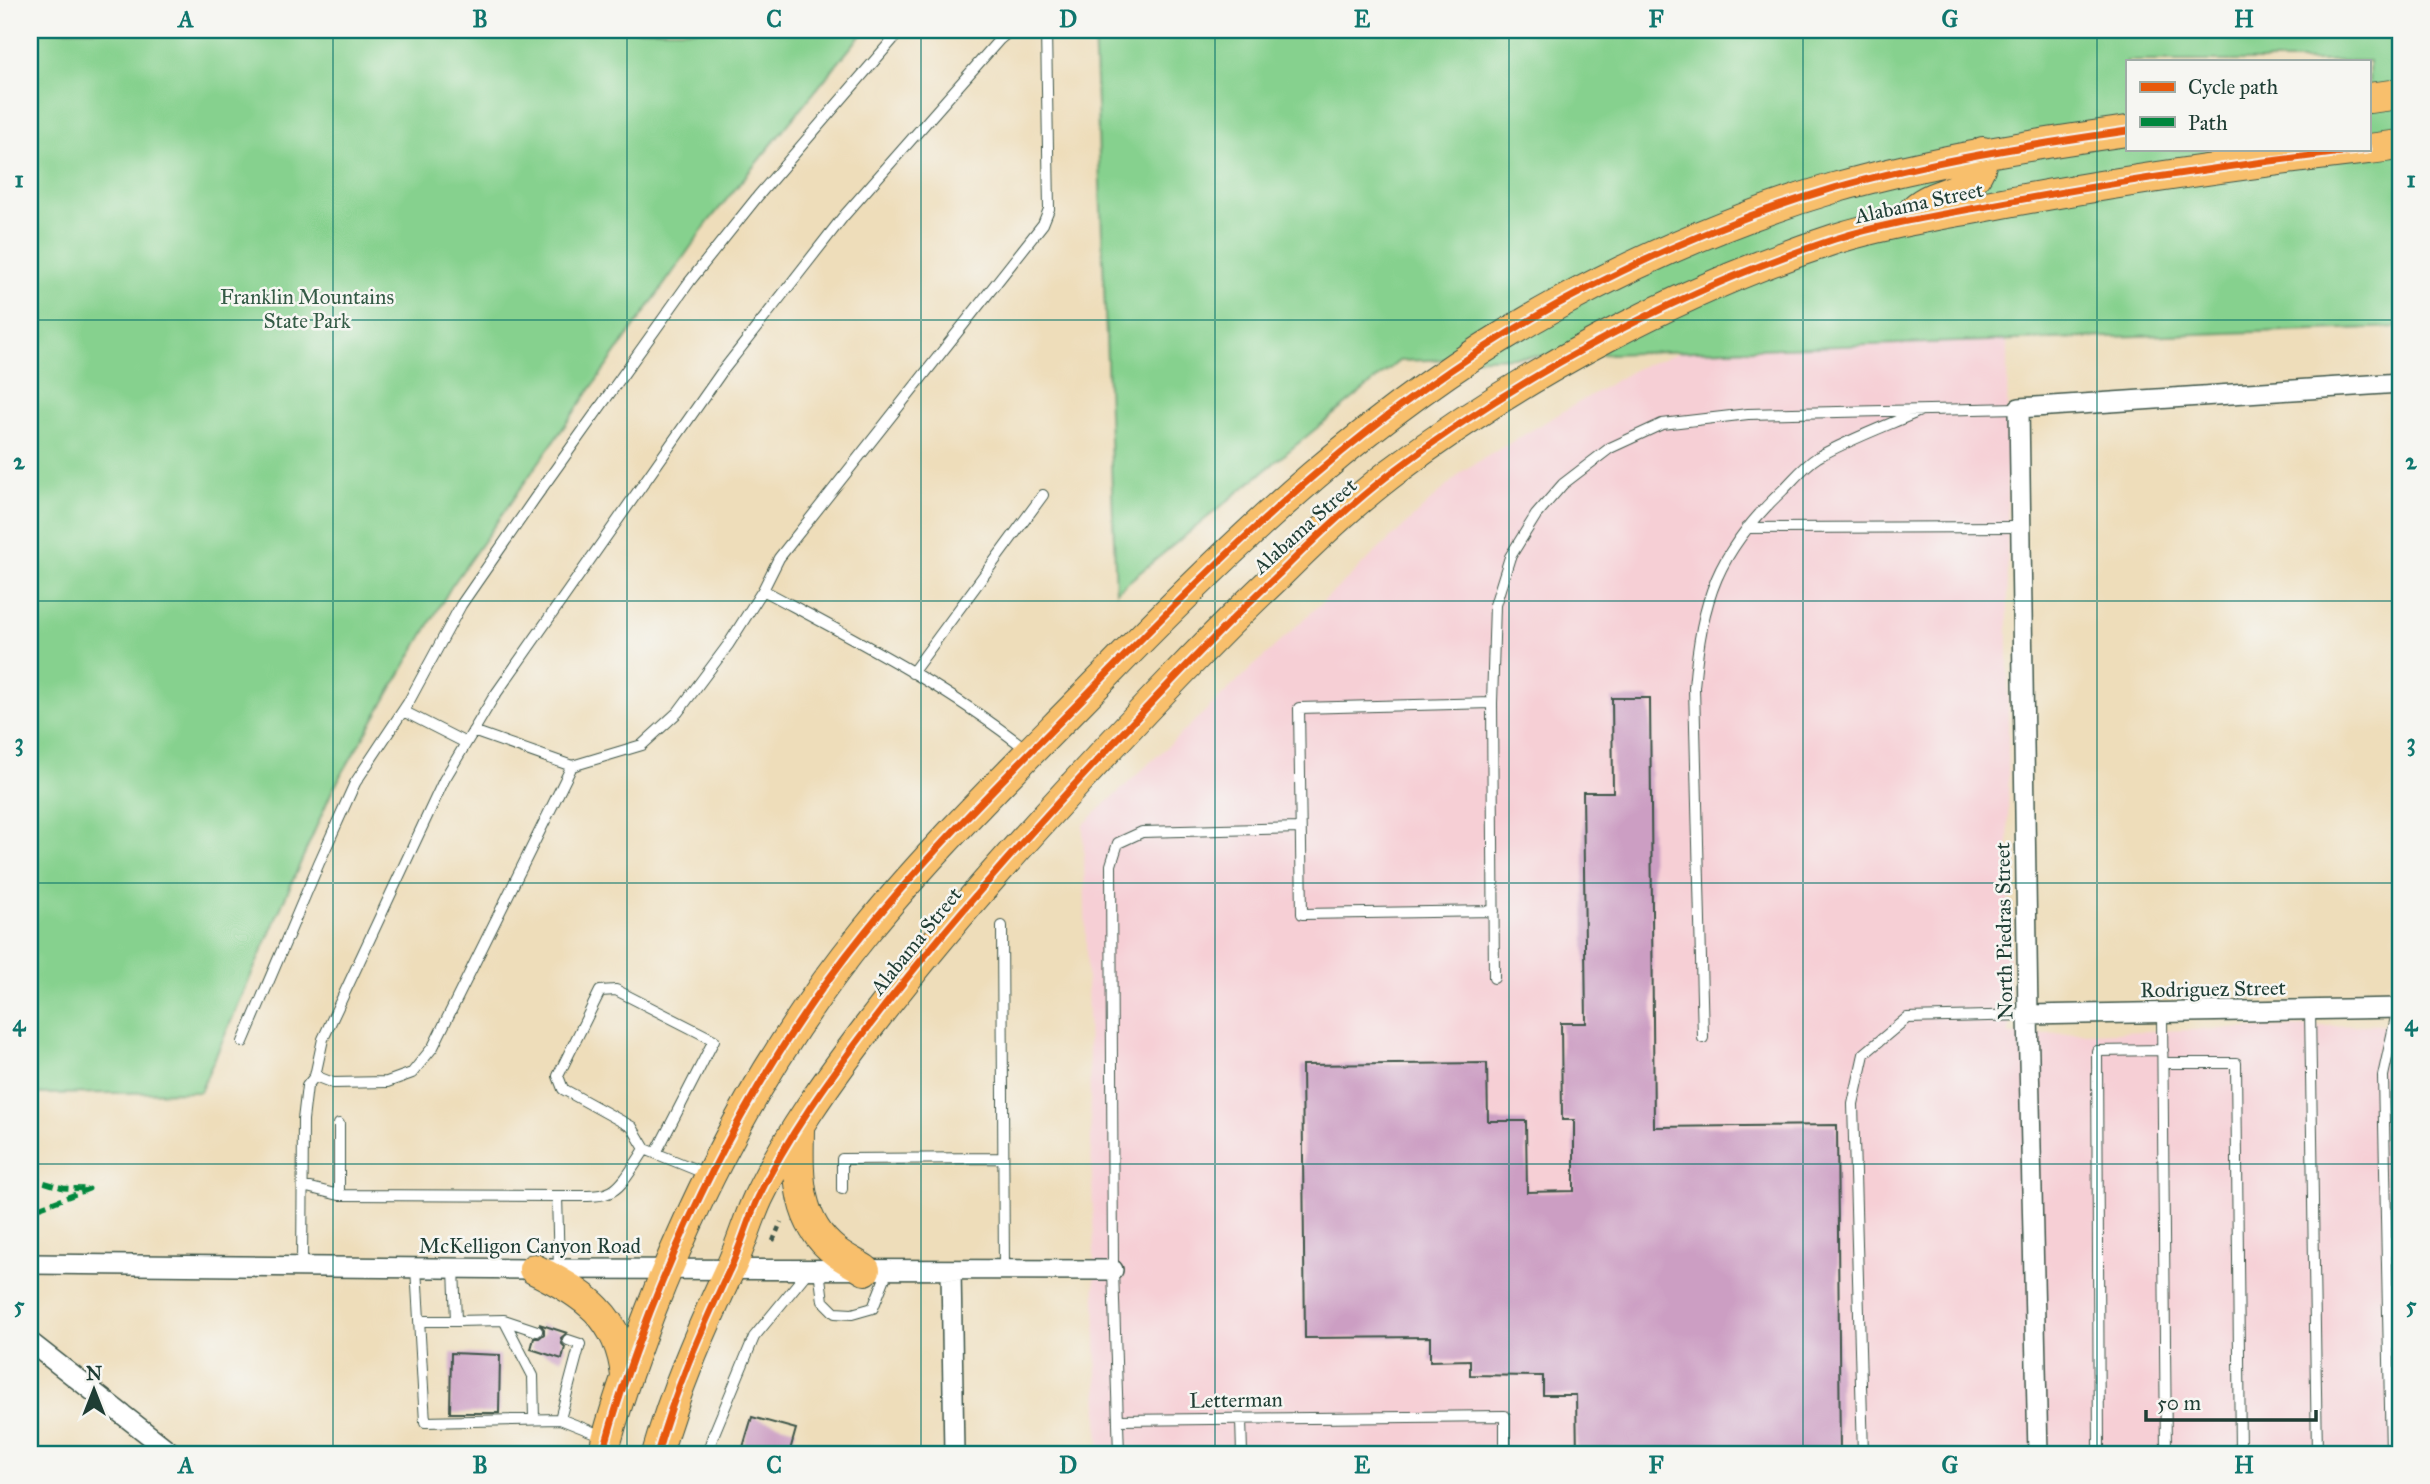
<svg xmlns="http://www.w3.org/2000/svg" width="2430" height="1484" viewBox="0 0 2430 1484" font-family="'IM FELL Great Primer',serif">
  <rect width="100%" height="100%" fill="#f6f6f2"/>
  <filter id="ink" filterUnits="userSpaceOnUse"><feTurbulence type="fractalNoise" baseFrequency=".0143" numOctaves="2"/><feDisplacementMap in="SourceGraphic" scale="14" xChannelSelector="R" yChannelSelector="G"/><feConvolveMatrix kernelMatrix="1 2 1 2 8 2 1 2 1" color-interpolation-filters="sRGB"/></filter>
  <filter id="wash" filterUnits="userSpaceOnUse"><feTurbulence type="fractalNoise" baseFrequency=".00686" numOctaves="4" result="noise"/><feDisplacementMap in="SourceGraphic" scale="28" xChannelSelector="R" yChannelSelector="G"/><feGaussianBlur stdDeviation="1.57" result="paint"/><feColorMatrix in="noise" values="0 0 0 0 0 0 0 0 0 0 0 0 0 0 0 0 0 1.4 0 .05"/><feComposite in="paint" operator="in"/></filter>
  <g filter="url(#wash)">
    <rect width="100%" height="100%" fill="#eeddba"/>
    <!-- built -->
    <path fill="#f6cfd5" d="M2007,277L2009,1035L2400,1024V1454H1099L1083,825L1464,470L1637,368L1864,285Z"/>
    <!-- green -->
    <path fill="#86d18e" stroke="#528761" stroke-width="2" fill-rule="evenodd" d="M30,30H865L709,221L451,587L332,791L200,1092L30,1094Z
      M1094,30H2400V327L1399,361L1116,592ZM2127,61H2369V149H2127Z"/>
    <g id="blocks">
      <!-- building -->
      <path fill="#cc9ec3" d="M1612,698H1650L1654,1127L1837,1125L1840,1454H1577L1576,1395H1543V1376L1470,1375V1360L1430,1361V1337L1305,1338L1302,1065L1487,1063L1488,1121H1526L1527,1192L1574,1191V1120H1562L1561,1023H1586L1583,792H1613Z
        M539,1324L567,1333L561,1338L562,1344L565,1347L562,1359L531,1349L534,1338H539L544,1334V1329Z
        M451,1353L500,1355L499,1413H450Z
        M752,1417L796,1429L789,1454H741Z"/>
    </g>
  </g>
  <g filter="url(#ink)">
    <use href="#blocks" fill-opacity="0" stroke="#3e5548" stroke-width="2"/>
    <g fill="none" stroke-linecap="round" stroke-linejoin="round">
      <defs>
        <path id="lane" d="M1011,30L999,40L843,217L721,373L493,698L444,780L323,1039L315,1076L333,1083L387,1082L412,1073L433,1047L572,766L642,745L678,712L728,645L763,590L779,558L1043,224L1049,209L1046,30
          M1747,528L2020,527
          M763,590C854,639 947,686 1027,750
          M912,673L1043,495
          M1492,703L1299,708L1302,914L1494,911
          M403,711L466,743
          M473,731L572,766
          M1002,926L1004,1270
          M1494,978L1492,703L1495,605L1510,557L1536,515L1563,484L1610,448L1662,424L1748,414L2019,408
          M2310,1010L2317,1454
          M2162,1013L2166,1454
          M1703,1038L1694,687C1702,598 1717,552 1783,490C1794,479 1805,465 1818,457C1850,439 1886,426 1920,411
          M243,1042L319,863L355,783L408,703L461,605L535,498L690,281L758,196L901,30
          M2163,1063H2236L2240,1454
          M339,1124V1195L557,1196L559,1269
          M645,1149L632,1127L563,1089L558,1076L600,991L616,990L714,1040L656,1153
          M303,1186L339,1195
          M842,1189V1159L1003,1158
          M557,1196C617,1196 612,1200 645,1149L709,1175
          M302,1267L303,1120L307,1086L315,1076
          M416,1268L425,1422L560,1419L603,1436
          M454,1268L456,1321L504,1320L537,1331
          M819,1270L823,1301L835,1313L852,1314L873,1308L888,1270
          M504,1320L533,1376L534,1419
          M419,1321H456
          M560,1419L580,1344L568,1340
          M1241,1419L1242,1454
          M1118,1420L1505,1416V1454
          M707,1454L713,1436L754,1337L809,1270
          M1119,1454L1113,1270L1111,865L1118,843L1142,832L1300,828
          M1863,1454L1853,1104L1864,1054L1907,1018L2028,1015
          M2099,1454L2097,1051L2163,1050
          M2391,1454L2383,1076L2398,1008"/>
        <path id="street" d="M2028,1015L2400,1008
          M30,1264L534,1269L1113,1270
          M951,1270L954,1454
          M30,1342L173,1454
          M2038,1454L2028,1015L2019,408L2400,383"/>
        <path id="primary" d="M2369,98L2400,94
          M2369,149L2400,145
          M1915,209C1940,186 1981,197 1983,152
          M799,1130C798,1175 796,1222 836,1252C845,1259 856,1264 865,1270
          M534,1269C584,1293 620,1317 626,1376
          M603,1454C615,1406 632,1359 650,1312C703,1176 772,1047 865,932C936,844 1019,764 1098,683C1239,537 1379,402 1558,304C1645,257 1739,216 1834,188C1930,161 2029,145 2127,131
          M657,1454C675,1390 700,1333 728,1273C740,1249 747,1222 758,1198C787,1137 829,1079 870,1025C935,940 1006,859 1079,780C1144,710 1209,640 1279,574C1314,539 1351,504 1390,474C1519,376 1681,289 1835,239C1886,223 1940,215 1992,205C2116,181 2242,164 2367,149"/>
      </defs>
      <!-- lane casing -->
      <use href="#lane" stroke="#3e5548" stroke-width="12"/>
      <!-- street casing -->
      <use href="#street" stroke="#3e5548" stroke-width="22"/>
      <!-- primary casing -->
      <use href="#primary" stroke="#3e5548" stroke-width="32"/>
      <!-- path -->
      <path stroke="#3e5548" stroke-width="4.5" stroke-dasharray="5 5" stroke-linecap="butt" d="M773,1241L781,1222"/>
      <!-- lane -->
      <use href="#lane" stroke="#fff" stroke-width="10"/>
      <!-- street -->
      <use href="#street" stroke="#fff" stroke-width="19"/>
      <!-- primary -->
      <use href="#primary" stroke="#f8bf6c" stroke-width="30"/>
      <!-- quiet -->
      <path stroke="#00873e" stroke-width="5" stroke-dasharray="10 5" stroke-linecap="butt" d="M30,1178L63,1188L89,1189L30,1211"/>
      <defs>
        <path id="cycleway" d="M603,1454C615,1406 632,1359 650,1312C703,1176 772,1047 865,932C936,844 1019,764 1098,683C1239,537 1379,402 1558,304C1645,257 1739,216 1834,188C1930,161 2029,145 2127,131
          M657,1454C675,1390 700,1333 728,1273C740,1249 747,1222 758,1198C787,1137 829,1079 870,1025C935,940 1006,859 1079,780C1144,710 1209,640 1279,574C1314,539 1351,504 1390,474C1519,376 1681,289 1835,239C1886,223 1940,215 1992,205C2116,181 2242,164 2367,149"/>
      </defs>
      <!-- cycleway casing -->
      <use href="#cycleway" stroke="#f6f6f2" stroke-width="11"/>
      <!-- cycleway -->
      <use href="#cycleway" stroke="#e8590c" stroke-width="7"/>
    </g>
  </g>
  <!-- grid -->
  <path fill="none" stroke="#0f766e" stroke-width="2" stroke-opacity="0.55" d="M333,30V1454M627,30V1454M921,30V1454M1215,30V1454M1509,30V1454M1803,30V1454M2097,30V1454M30,320H2400M30,601H2400M30,883H2400M30,1164H2400"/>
  <g text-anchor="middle" stroke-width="5" stroke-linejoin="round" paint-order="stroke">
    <!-- street labels -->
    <g font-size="21" fill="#1f3d34" stroke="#f6f6f2">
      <text transform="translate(1919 203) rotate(-12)" y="7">Alabama Street</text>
      <text transform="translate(1305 526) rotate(-42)" y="7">Alabama Street</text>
      <text transform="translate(2004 931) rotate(-91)" y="7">North Piedras Street</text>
      <text transform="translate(916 941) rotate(-51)" y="7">Alabama Street</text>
      <text transform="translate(2213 989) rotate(-1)" y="7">Rodriguez Street</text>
      <text x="530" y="1253">McKelligon Canyon Road</text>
      <text transform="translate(1236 1400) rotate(-1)" y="7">Letterman</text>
    </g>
    <!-- park labels -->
    <g font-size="21" fill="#345b46" stroke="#f6f6f2">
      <text x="307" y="304">Franklin Mountains<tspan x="307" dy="24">State Park</tspan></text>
    </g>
  </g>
  <!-- margin -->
  <rect width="2430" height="1484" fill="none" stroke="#f6f6f2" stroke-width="77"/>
  <!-- legend -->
  <rect x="2126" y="60" width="245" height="91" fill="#f6f6f2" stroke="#a0aca6" stroke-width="2"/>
  <rect x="2140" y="82" width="35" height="10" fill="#e8590c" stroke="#a0aca6" stroke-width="2"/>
  <text x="2188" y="94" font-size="21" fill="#1f3d34">Cycle path</text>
  <rect x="2140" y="117" width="35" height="10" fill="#00873e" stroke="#a0aca6" stroke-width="2"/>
  <text x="2188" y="130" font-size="21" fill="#1f3d34">Path</text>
  <!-- north arrow -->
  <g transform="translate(94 1390)" stroke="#f6f6f2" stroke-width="5" paint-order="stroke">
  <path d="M0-5L12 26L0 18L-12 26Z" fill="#1f3d34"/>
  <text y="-10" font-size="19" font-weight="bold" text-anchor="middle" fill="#1f3d34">N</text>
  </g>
  <!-- scale -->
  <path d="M2146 1410v10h170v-10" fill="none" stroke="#1f3d34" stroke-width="3.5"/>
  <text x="2157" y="1410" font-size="21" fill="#1f3d34" stroke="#f6f6f2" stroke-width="5" paint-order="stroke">50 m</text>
  <rect x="38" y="38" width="2354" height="1408" fill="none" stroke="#0f766e" stroke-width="2.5"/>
  <g font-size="23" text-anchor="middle" font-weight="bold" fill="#0f766e">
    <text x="186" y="27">A</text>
    <text x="480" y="27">B</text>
    <text x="774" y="27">C</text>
    <text x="1068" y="27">D</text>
    <text x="1362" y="27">E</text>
    <text x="1656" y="27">F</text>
    <text x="1950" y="27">G</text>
    <text x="2244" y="27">H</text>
    <text x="19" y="187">1</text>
    <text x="2411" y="187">1</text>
    <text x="19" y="469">2</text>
    <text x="2411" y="469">2</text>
    <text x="19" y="750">3</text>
    <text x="2411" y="750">3</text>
    <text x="19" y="1031">4</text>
    <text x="2411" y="1031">4</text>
    <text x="19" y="1313">5</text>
    <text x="2411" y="1313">5</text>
    <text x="186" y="1473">A</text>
    <text x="480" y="1473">B</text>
    <text x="774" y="1473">C</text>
    <text x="1068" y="1473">D</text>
    <text x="1362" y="1473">E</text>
    <text x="1656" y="1473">F</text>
    <text x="1950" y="1473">G</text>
    <text x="2244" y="1473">H</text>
  </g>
</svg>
